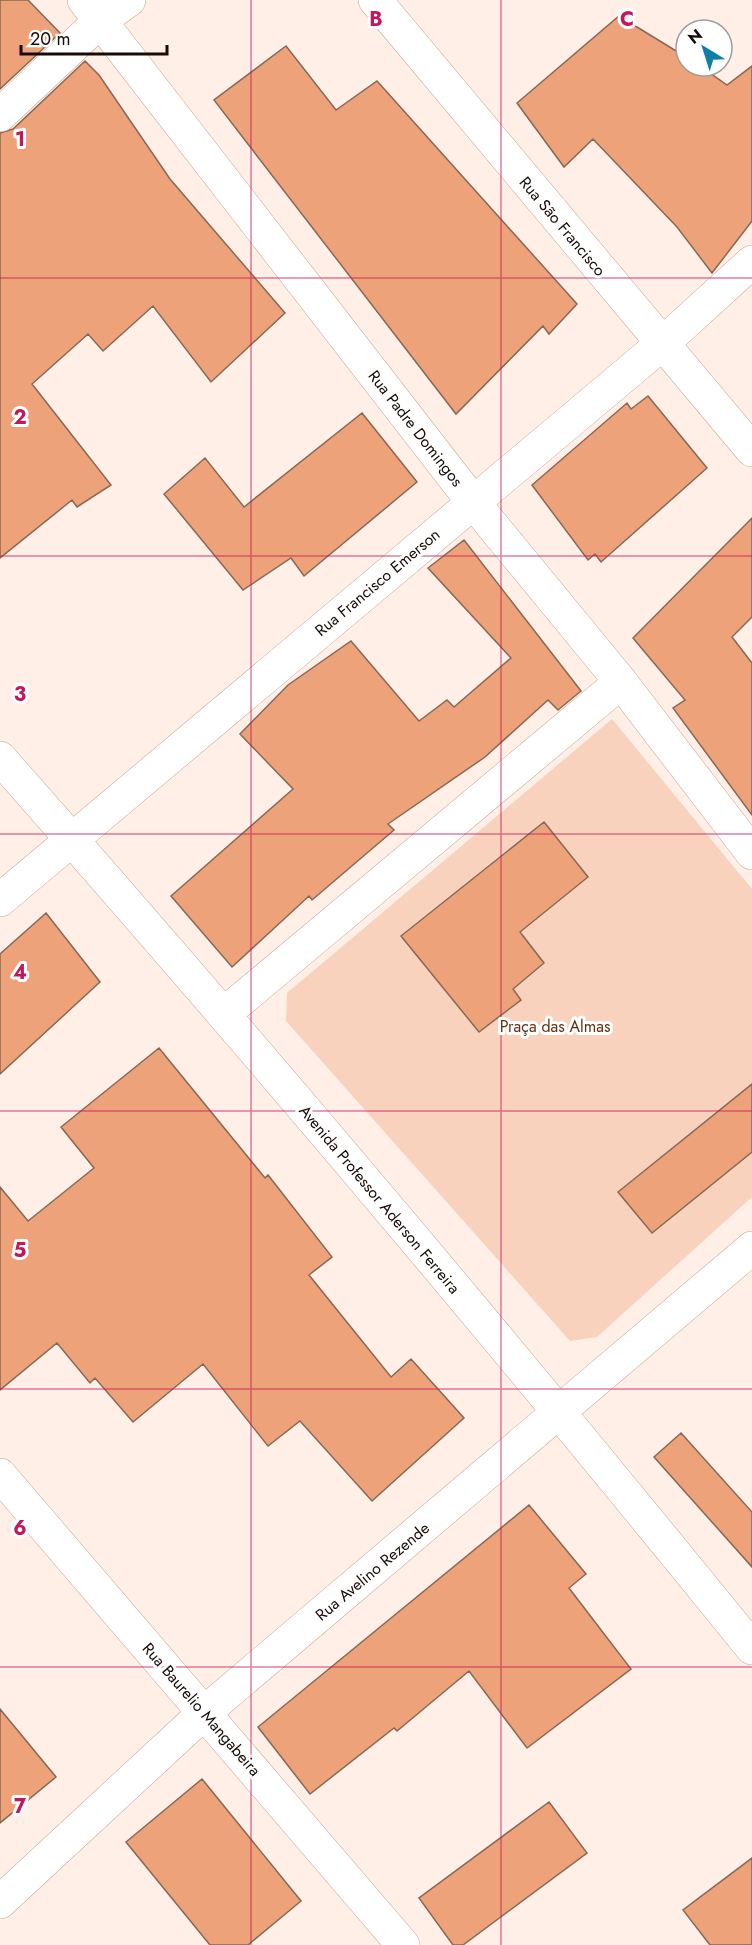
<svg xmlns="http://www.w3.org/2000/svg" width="752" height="1945" viewBox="0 0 752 1945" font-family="Jost,sans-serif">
  <rect width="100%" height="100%" fill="#ffefe7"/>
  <!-- green -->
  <path fill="#f9d2bd" d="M612,719L752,889V1197L597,1337L570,1341L286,1021L287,993Z"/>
  <!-- building -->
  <path fill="#eea279" stroke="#886857" stroke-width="1.5" d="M0,0H28L60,33L0,89Z
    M619,16L686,57V66H700L727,85L752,66V221L712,273L677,227L593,139L564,167L517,103Z
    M286,46L336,110L377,81L577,304L549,334L543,326L456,414L214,100Z
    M85,61L99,75L170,179L285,313L211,382L153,306L103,351L88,334L32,384L111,485L77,507L72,500L0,558V133L13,129Z
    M648,396L707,468L601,562L595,554L588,560L532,485L627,403L631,409Z
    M362,413L417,482L304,576L291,558L243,590L164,494L205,458L244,507Z
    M752,518V617L732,637L752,663V815L673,708L685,700L633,638Z
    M464,540L581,691L558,710L548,700L485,757L388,824L394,830L312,900L309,896L232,967L171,896L293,789L240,734L288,685L351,641L419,721L447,700L454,707L511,658L428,568Z
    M544,822L588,877L520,932L544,963L513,989L521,1000L479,1032L401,936Z
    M46,913L100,982L0,1074V954Z
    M159,1048L265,1178L268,1175L332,1257L309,1275L391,1377L411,1359L464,1418L372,1501L300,1421L268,1446L203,1364L133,1422L95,1378L90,1383L57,1343L0,1390V1187L28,1221L94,1168L61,1127Z
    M752,1084V1152L652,1233L618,1192Z
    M681,1433L752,1512V1567L654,1457Z
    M529,1505L586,1574L569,1588L631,1669L527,1748L469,1671L397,1731L394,1728L310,1794L258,1727Z
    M0,1709L56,1777L0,1823Z
    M202,1779L301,1901L248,1945H210L126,1842Z
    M549,1802L587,1853L463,1945H453L419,1898Z
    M752,1858V1945H710L683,1910Z"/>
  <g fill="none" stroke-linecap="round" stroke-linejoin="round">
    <defs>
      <path id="street" d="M84,0L473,502L621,682L752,853
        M375,0L752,450
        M0,115L100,21L129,0
        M0,900L662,344L752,262
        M224,1014L621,682
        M0,1475L403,1945
        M0,1902L205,1712L752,1248"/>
      <path id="primary" d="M0,758C257,1049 507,1346 752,1648"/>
    </defs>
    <!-- street casing -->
    <use href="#street" stroke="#c9a693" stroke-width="34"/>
    <!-- primary casing -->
    <use href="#primary" stroke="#c9a693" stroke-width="34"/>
    <!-- street -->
    <use href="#street" stroke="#fff" stroke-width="33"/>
    <!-- primary -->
    <use href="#primary" stroke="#fff" stroke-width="33"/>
  </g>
  <!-- grid -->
  <path fill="none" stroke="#c2185b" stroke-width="1.5" stroke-opacity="0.55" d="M251,0V1945M501,0V1945M0,278H752M0,556H752M0,834H752M0,1111H752M0,1389H752M0,1667H752"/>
  <g text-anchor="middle" stroke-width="6" stroke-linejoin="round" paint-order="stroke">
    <!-- street labels -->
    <g font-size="16" fill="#170b05" stroke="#fff">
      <text transform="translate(563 226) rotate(50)" y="6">Rua São Francisco</text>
      <text transform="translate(416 428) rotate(52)" y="6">Rua Padre Domingos</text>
      <text transform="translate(377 582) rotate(-40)" y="6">Rua Francisco Emerson</text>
      <text transform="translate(380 1199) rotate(50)" y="6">Avenida Professor Aderson Ferreira</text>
      <text transform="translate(372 1571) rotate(-40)" y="6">Rua Avelino Rezende</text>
      <text transform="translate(202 1709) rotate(49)" y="6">Rua Baurelio Mangabeira</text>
    </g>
    <!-- park labels -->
    <g font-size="16" fill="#603011" stroke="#fff">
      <text x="555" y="1032">Praça das Almas</text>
    </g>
  </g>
  <g font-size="20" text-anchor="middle" font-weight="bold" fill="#c2185b" stroke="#fff" stroke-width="6" stroke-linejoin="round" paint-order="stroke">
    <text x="376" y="26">B</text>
    <text x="627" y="26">C</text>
    <text x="20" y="146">1</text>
    <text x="20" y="424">2</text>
    <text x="20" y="701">3</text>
    <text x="20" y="979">4</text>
    <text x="20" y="1257">5</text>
    <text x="20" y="1535">6</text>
    <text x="20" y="1813">7</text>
  </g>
  <!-- north arrow -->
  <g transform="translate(704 48) rotate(322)"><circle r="28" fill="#ffffff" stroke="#a29d9b" stroke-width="1.5"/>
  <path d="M0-4.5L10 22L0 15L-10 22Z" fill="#0e80a7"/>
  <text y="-9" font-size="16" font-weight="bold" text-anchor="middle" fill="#170b05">N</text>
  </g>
  <!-- scale -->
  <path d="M21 45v9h146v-9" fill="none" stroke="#170b05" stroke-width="3"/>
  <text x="30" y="45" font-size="18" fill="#170b05" stroke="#ffffff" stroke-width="4.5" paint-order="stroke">20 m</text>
</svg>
